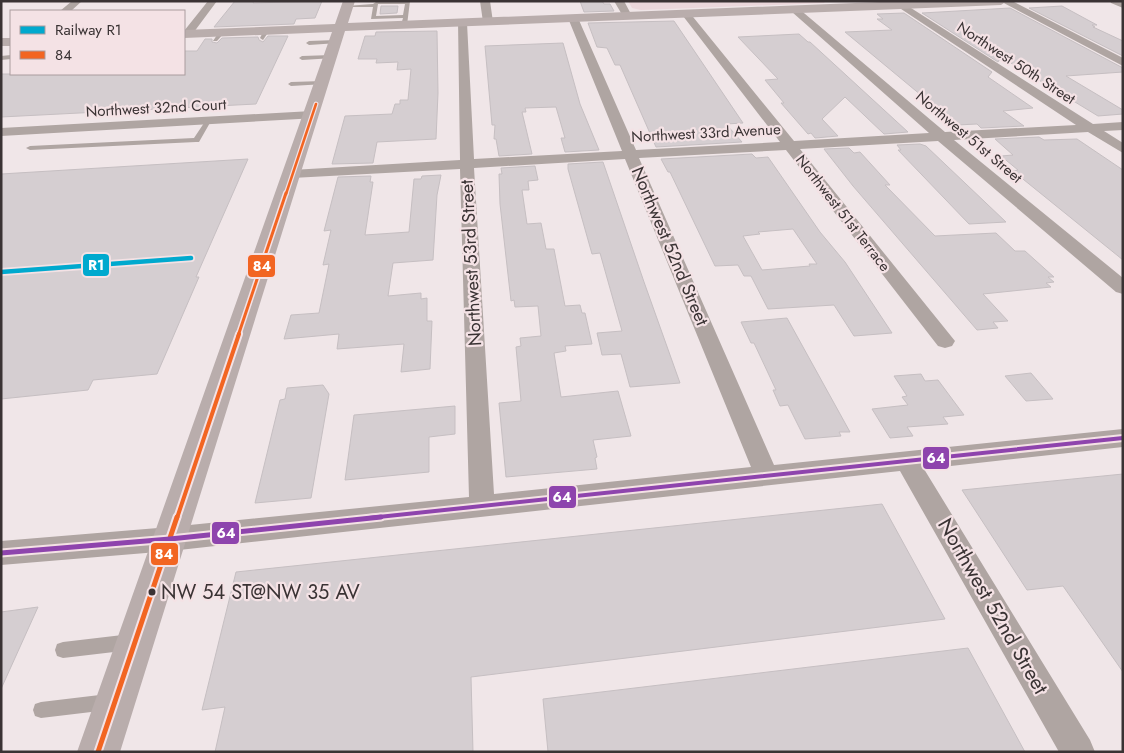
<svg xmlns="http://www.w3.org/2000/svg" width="1124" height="753" viewBox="0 0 1124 753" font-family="Jost,sans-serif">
  <rect width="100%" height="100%" fill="#f0e6e8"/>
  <!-- built -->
  <path fill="#ebd7db" d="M628,1H823L825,3L641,10L632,8Z"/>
  <!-- building -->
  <path fill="#d5ced1" stroke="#c6bfc2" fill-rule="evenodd" d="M235,1H254L253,3L322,1L315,18L296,19L294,24L214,27Z
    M580,1H602L604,4H610L614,11L584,12Z
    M381,6H398L397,13L380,14Z
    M1062,6L1097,25H1092L1095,27H1093L1123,41V56L1029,8Z
    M1010,8L1123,68V72L1066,76L1123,110V114L1098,116L1001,57L998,62L922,13Z
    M904,13L992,72L988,77L1033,108L1003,111L1024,126L981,128L977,124L957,125L845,32L892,30L877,19H883L877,14Z
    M674,21L743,123L726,124L742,142L656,147L620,65H615L607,48L597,47L588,23Z
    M437,31L438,93L436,139L377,142L373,163L332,164L345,116L392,114L395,104H400V100H408L411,69L397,70L398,62L376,63L377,59H358L365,36H375L376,32Z
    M799,34L808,42H810L908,132L884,134L845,97L822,119L838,136L815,138L811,133L808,134L781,103H784L765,80L778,79L738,37Z
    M268,36H288L256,104L1,117V74H184V51H197L205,39H212V42L217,43L222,38L258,37L259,40L263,42Z
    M563,43L580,104L599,150L565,152L561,138H565L556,107L525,108L526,112H522L532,154L499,156L496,139H494L495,125H492L485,46Z
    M1039,137L1044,140L1077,139L1123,170V260L1013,171L1018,170L1001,156L1013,155L995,139Z
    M920,144L926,146L1006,222L969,224L898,150H901L897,145Z
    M849,148L854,153L860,152L890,185H885L935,236L996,233L1015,251H1025L1054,277H1048L1054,282L1046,283L1051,287L983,294L1008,321L993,322L998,328L977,330L853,186L824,149Z
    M752,154L756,158L768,157L820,232L845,262L892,333L854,336L834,305L768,309L751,276H744L738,265L715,266L670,172H668L661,159ZM793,229L817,264H809L810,266L762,270L743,236L760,234L758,232Z
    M248,159L196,277H199L157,374L93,380L88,390L1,399V174Z
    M603,162L644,282L680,383L630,387L621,354L602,355L597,333L622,331L600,253L592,254L568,169V164Z
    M535,166L538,180L528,181L529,190H522L527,224L541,223L546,249H554L565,306L580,305L582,313H585L592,344L565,346L566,351L554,353L561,397L618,391L631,436L593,440L597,457L595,458L597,469L506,477L499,403L521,401L516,347L521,346L520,338L541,336L538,306L515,307L514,300L511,301L500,204L499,174H502L501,168Z
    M441,175L437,195L433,260L393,263L388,296L421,293V299L427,298V321H432L430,369L401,372L404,344L337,349L339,334L284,339L291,315L319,313L329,264L323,265L331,230L324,231L338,177L371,176L370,182H373L365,235L409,232L414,179H421L422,176Z
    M787,318L850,432H839L841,436L805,439L788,405L780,406L773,390H776L754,343H751L741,322Z
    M1031,373L1053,399L1026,401L1005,376Z
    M921,374L925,381L938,380L964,415L943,417L948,424L907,427L913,436L890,438L872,409L908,405L902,397L907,396L894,376Z
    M323,385L329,394L311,498L255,503L280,400L285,399L287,388Z
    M455,406V434L429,437V472L345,480L354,415Z
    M1123,474V672L1063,586L1027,590L962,490Z
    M882,504L945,619L471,677L473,752H215L225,707L202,710L236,572Z
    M38,607L1,689V612Z
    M968,648L1025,752H548L543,699Z"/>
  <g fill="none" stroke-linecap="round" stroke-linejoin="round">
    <!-- service -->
    <path fill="#afa5a2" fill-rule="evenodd" d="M410,1L407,25L404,27L401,25L403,18L371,19L373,7H348L346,6L373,4L376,2ZM378,4H405L403,15L376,16Z
      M264,30L269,31L263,40L260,38Z
      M219,32L224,33L217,41H213Z
      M336,40L338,43L309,45L306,43L309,41Z
      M11,55V59L1,60V56Z
      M332,55L335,57L334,58L302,60L299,58L302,56Z
      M323,81L325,82V84L291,86L288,84L291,82Z
      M206,120L211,121L199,142H196L30,150L26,148L30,146L194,138Z
      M131,634L137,636L139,642L137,648L131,650L63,658L57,656L55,650L57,644L63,642Z
      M108,694L114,696L116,702L114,708L108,710L41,718L35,716L33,710L35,704L41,702Z"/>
    <!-- minor -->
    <path fill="#afa5a2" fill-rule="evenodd" d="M72,1H82L71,11H60Z
      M208,1H217L191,36H184V31Z
      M480,1H490L493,22L492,24L488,25L483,22Z
      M614,1H624L632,16L630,18H624Z
      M889,1H900L1093,124L1123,122V130L1104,131L1123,143V153L1088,132L954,140L1123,278V294L1116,292L938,141L800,149L955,341L952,346L945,348L938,346L786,150L639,158L774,465L1123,429V447L924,469L1090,740L1095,752H1059L900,471L170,551L1,565V541L170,527L469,497L460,169L292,178L287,177L285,174L287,171L292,170L460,160L458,21H466L467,23L474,159L622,151L568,18L573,15L578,18L636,150L780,142L683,16V12H689L794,141L929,133L792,12L790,10L795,7L798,8L945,132L1076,125ZM625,159L751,467L494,494L474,168Z
      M1000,1H1012L1123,58V66Z
      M1110,1H1123V8L1111,3Z
      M312,111L318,115L317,118L1,136V128Z"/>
    <!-- secondary -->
    <path fill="#b9adac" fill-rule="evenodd" d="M343,1H355L348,23L905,1H1007L1001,5L345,31L120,752H77L332,32L184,38V30L335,24Z
      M1,38H11V46H1Z"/>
    <defs>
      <path id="bus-1-far3" d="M286,194L316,104"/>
      <path id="bus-1-far2" d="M238,336L286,193"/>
      <path id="bus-1-far1" d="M177,518L239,334"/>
      <path id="bus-1" d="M98,752L177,517"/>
      <path id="bus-2-far1" d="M369,518L1123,438"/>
      <path id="bus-2" d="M1,553L170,539L381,517"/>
    </defs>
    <!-- bus-1-far3 casing -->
    <use href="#bus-1-far3" stroke="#f4e2e5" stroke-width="5"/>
    <!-- bus-1-far2 casing -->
    <use href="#bus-1-far2" stroke="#f4e2e5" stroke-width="6"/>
    <!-- bus-1-far1 casing -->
    <use href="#bus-1-far1" stroke="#f4e2e5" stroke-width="8"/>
    <!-- bus-1 casing -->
    <use href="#bus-1" stroke="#f4e2e5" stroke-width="9"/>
    <!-- bus-2-far1 casing -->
    <use href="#bus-2-far1" stroke="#f4e2e5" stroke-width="8"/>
    <!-- bus-2 casing -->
    <use href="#bus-2" stroke="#f4e2e5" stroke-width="9"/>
    <!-- bus-1-far3 -->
    <use href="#bus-1-far3" stroke="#f26522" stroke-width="2.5"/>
    <!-- bus-1-far2 -->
    <use href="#bus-1-far2" stroke="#f26522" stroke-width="3"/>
    <!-- bus-1-far1 -->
    <use href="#bus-1-far1" stroke="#f26522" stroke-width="4"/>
    <!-- bus-1 -->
    <use href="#bus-1" stroke="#f26522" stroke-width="5"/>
    <!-- bus-2-far1 -->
    <use href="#bus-2-far1" stroke="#8e44ad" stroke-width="4"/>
    <!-- bus-2 -->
    <use href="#bus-2" stroke="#8e44ad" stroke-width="5"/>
    <defs>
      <path id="rail-1" d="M1,272L191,258"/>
    </defs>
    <!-- rail-1 casing -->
    <use href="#rail-1" stroke="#f4e2e5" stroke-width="8"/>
    <!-- rail-1 -->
    <use href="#rail-1" stroke="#00a9ce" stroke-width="4.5"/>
  </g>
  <!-- markers -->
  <circle fill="#3a3334" stroke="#f4e2e5" stroke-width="2" cx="152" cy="592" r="4.5"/>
  <g text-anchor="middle" stroke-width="4.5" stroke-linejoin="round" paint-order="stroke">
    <!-- far-street labels -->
    <g font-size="15" fill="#3a3334" stroke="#f4e2e5">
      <text transform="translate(1016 63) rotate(33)" y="5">Northwest 50th Street</text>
      <text transform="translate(156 108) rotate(-3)" y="5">Northwest 32nd Court</text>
      <text transform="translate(706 133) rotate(-3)" y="5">Northwest 33rd Avenue</text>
      <text transform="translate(969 137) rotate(40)" y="5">Northwest 51st Street</text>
      <text transform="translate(843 213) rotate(52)" y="5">Northwest 51st Terrace</text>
    </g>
    <!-- street labels -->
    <g font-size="18" fill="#3a3334" stroke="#f4e2e5">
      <text transform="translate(670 246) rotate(67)" y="6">Northwest 52nd Street</text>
      <text transform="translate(471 263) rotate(-93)" y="6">Northwest 53rd Street</text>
    </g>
    <!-- near-bus labels -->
    <g font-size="20" fill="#3a3334" stroke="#f4e2e5" text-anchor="start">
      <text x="161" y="599">NW 54 ST@NW 35 AV</text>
    </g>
    <!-- near-street labels -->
    <g font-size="21" fill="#3a3334" stroke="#f4e2e5">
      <text transform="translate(993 606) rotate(60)" y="7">Northwest 52nd Street</text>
    </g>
  </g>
  <g stroke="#f4e2e5" stroke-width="2">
    <rect x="82" y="253" width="28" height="24" rx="5" fill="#00a9ce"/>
    <rect x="247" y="254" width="29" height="24" rx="5" fill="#f26522"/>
    <rect x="922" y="446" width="28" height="24" rx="5" fill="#8e44ad"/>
    <rect x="548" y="485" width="29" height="24" rx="5" fill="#8e44ad"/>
    <rect x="211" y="521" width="29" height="24" rx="5" fill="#8e44ad"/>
    <rect x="150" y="542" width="29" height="24" rx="5" fill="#f26522"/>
  </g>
  <g font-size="14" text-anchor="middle" font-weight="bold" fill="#fff">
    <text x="96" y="270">R1</text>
    <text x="262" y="271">84</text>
    <text x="936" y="463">64</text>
    <text x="562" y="502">64</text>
    <text x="226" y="538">64</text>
    <text x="164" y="559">84</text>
  </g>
  <!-- border -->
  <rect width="1124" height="753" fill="none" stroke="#3a3334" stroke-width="5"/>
  <!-- legend -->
  <rect x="10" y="10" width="175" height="65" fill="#f4e2e5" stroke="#aa9c9e"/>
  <rect x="20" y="26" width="25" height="8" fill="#00a9ce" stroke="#aa9c9e"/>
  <text x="55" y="35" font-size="15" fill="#3a3334">Railway R1</text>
  <rect x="20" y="51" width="25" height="8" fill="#f26522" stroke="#aa9c9e"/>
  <text x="55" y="60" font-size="15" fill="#3a3334">84</text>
</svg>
